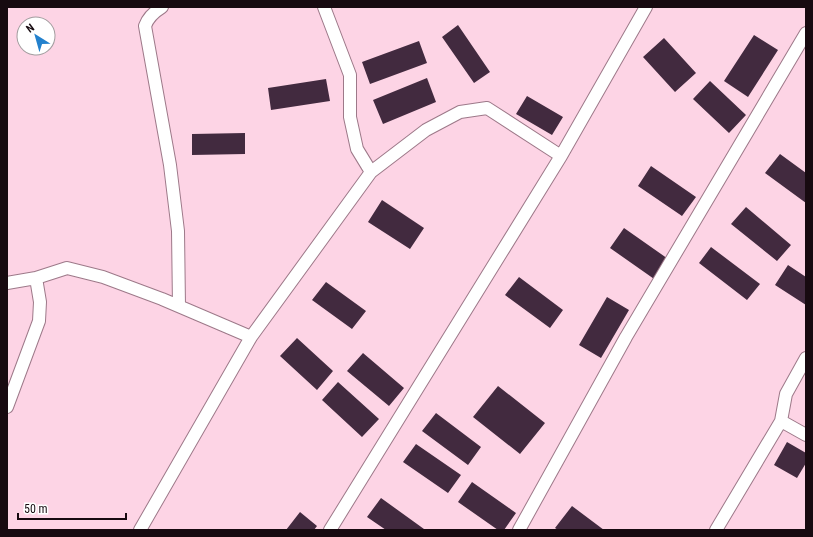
<svg xmlns="http://www.w3.org/2000/svg" width="813" height="537" viewBox="0 0 813 537" font-family="'Roboto Condensed',sans-serif">
  <rect width="100%" height="100%" fill="#fdd4e5"/>
  <!-- building -->
  <path fill="#422a3f" d="M458,25L490,72L474,83L442,37Z
    M754,35L778,50L748,97L724,81Z
    M664,38L696,73L675,92L643,57Z
    M419,41L427,63L370,84L362,62Z
    M427,78L436,102L383,124L373,100Z
    M326,79L330,101L271,110L268,88Z
    M710,81L746,115L729,133L693,99Z
    M527,96L563,117L552,135L516,114Z
    M245,133V154L192,155V134Z
    M780,154L806,173V203L765,173Z
    M651,166L696,197L682,216L638,186Z
    M382,200L424,228L410,249L368,222Z
    M746,207L791,245L777,261L731,224Z
    M624,228L671,261L657,281L610,248Z
    M711,247L760,284L747,300L699,263Z
    M788,265L806,277V305L775,285Z
    M519,277L563,310L550,328L505,295Z
    M326,282L366,311L352,329L312,300Z
    M607,297L629,310L601,358L579,345Z
    M297,338L333,371L317,390L280,356Z
    M363,353L404,388L389,406L347,371Z
    M338,382L379,419L362,437L322,400Z
    M498,386L545,423L520,454L473,417Z
    M436,413L481,447L468,465L422,431Z
    M787,442L806,453V463L797,478L774,465Z
    M416,444L461,475L448,493L403,462Z
    M472,482L516,513L504,530H498L458,502Z
    M381,498L424,529L423,530H386L367,517Z
    M572,506L604,530H558L555,528Z
    M300,512L317,526L314,530H286Z"/>
  <g fill="none" stroke-linecap="round" stroke-linejoin="round">
    <defs>
      <path id="street" d="M162,7C154,12 148,17 145,26L170,165L178,231L179,306
        M324,7L350,75V117L357,149L371,172
        M7,283L36,278L67,268L103,277L162,299L251,337
        M7,407L39,321L40,302L36,278
        M781,421L806,435
        M140,530L251,337L371,172L426,130L460,112L487,108L561,156
        M330,530L561,156L646,7
        M519,530L626,337L806,33
        M716,530L781,421L786,394L806,358"/>
    </defs>
    <!-- street casing -->
    <use href="#street" stroke="#9d7989" stroke-width="14"/>
    <!-- street -->
    <use href="#street" stroke="#fff" stroke-width="12"/>
  </g>
  <!-- border -->
  <rect width="813" height="537" fill="none" stroke="#170a10" stroke-width="16"/>
  <!-- north arrow -->
  <g transform="translate(36 36) rotate(323)"><circle r="19" fill="#ffffff" stroke="#a29d9f"/>
  <path d="M0-3L7 15L0 10L-7 15Z" fill="#2381cd"/>
  <text y="-6" font-size="11" font-weight="bold" text-anchor="middle" fill="#170a10">N</text>
  </g>
  <!-- scale -->
  <path d="M18 513v6h108v-6" fill="none" stroke="#170a10" stroke-width="2"/>
  <text x="24" y="513" font-size="12" fill="#170a10" stroke="#ffffff" stroke-width="3" paint-order="stroke">50 m</text>
</svg>
